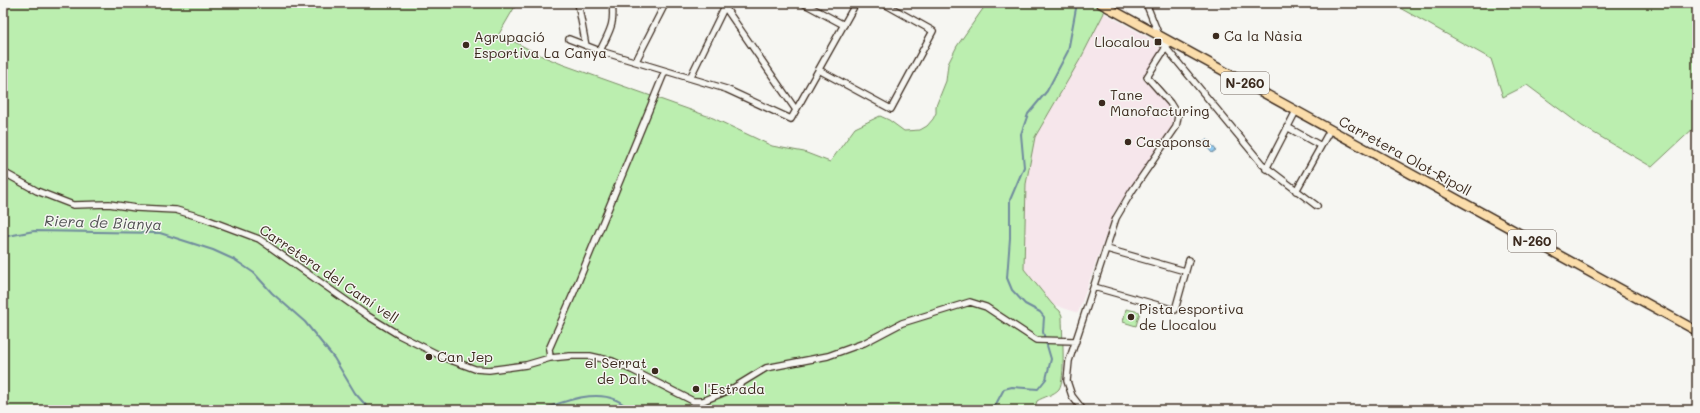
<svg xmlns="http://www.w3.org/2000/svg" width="1700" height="413" viewBox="0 0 1700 413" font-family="Mali,sans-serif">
  <rect width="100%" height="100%" fill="#f6f6f2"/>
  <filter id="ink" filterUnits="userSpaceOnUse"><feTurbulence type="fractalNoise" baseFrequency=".025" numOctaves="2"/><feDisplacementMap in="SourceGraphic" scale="8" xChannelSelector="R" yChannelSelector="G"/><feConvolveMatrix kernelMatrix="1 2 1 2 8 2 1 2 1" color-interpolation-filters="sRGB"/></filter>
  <g filter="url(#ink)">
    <!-- built -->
    <path fill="#f6e6eb" d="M1104,13L1160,44L1161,50L1142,78L1170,108L1173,116L1172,126L1114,212L1078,313L1052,304L1024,269L1026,184L1035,137L1082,56Z"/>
    <!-- green -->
    <path fill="#bbeeaf" stroke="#7b8c66" d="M3,3H517L499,34L542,56L564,65L713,118L772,146L804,152L830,162L855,128L880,116L889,120L904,131L920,130L927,126L933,119L936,113V106L946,81L948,64L957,46L987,3H1101L1104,13L1082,56L1035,137L1026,184L1024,269L1052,304L1060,311L1062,316C1062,330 1066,379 1059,389C1054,395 1043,397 1037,401L1034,410H3Z
      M1391,3H1697V125L1652,167L1582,126L1527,85L1503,97L1491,59Z
      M1126,309L1140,312L1136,326L1123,322Z"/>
    <!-- water -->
    <path fill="#92cbf2" stroke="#6f8b9d" d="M1207,139L1216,150L1212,153L1203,142Z"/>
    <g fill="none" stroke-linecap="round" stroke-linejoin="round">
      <!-- stream -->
      <path stroke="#6f8b9d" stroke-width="2" d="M3,237L34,231L160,233L213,250L235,260L254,273L272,293L305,322L334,358L355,393L370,410
        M543,410L546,408C570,399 609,385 629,410
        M990,410L996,404L1004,389L1012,387L1038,389L1046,379L1051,359L1043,332L1044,317L1040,312L1025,304L1012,290L1007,278L1010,238V200L1024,167L1021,134L1028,114L1047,91L1068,51L1077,3"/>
      <defs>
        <path id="street" d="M578,3L586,46
          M722,3L796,110
          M803,3L844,25
          M1146,3L1162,43L1262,164L1317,206
          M569,39L600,51L726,89L791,119L856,3
          M600,51C609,31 615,26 612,3
          M636,61L665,4L663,3
          M819,70L891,109L933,31L883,3
          M690,78L726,4
          M1287,127L1321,146
          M1266,169L1296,111
          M3,172L37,191L73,205L109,204L136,208L176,210L203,218L259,239L368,316L399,335L445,358L475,369L489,370L526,365L550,358L570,356H590L612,361L632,370L693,401H703L730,390L766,368L828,356L864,343L902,323L970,302L986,307L1036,340L1076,341
          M1296,191L1330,130
          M1107,249L1185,271
          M1094,287L1175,310L1189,260
          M550,358L549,349L574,292L665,71
          M1083,410L1072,396L1067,381L1069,361L1079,331L1116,218L1132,191L1176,127L1178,116L1170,103L1147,77L1170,41"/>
        <path id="primary" d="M1100,3L1697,331"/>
      </defs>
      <!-- street casing -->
      <use href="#street" stroke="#3b2a1e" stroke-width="8"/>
      <!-- primary casing -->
      <use href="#primary" stroke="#3b2a1e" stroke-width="11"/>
      <!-- street -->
      <use href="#street" stroke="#f6f6f2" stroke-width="5.5"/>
      <!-- primary -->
      <use href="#primary" stroke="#fbddab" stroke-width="8"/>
    </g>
  </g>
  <!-- markers -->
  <g fill="#3b2a1e" stroke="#f6f6f2" stroke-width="1.5">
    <circle cx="1216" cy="36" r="4"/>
    <rect x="1154" y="38" width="8" height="8" rx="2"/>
    <circle cx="466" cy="45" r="4"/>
    <circle cx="1102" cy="103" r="4"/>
    <circle cx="1128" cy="142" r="4"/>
    <circle cx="1131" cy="317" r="4"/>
    <circle cx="429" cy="357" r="4"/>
    <circle cx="655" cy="371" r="4"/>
    <circle cx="696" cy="389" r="4"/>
  </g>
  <g text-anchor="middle" stroke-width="3" stroke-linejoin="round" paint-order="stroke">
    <!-- shield labels -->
    <g fill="#f6f6f2" stroke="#73675e" stroke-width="1">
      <rect x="1221" y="72" width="48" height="22" rx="3"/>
      <rect x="1508" y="230" width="48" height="22" rx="3"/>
    </g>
    <g font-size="13" font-weight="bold" fill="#3b2a1e">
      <text x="1245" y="88">N-260</text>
      <text x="1532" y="246">N-260</text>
    </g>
    <!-- poi labels -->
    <g font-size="14" fill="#3b2a1e" stroke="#f6f6f2" text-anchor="start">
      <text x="1224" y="41">Ca la Nàsia</text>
      <text x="474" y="42">Agrupació<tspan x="474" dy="16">Esportiva La Canya</tspan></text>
      <text x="1150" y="47" text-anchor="end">Llocalou</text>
      <text x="1110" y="100">Tane<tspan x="1110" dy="16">Manofacturing</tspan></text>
      <text x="1136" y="147">Casaponsa</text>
      <text x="1139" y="314">Pista esportiva<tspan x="1139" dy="16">de Llocalou</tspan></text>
      <text x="437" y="362">Can Jep</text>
      <text x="647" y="368" text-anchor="end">el Serrat<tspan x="647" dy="16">de Dalt</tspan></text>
      <text x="704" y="394">l'Estrada</text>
    </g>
    <!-- street labels -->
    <g font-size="14" fill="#3b2a1e" stroke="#f6f6f2">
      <text transform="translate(1405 156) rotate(29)" y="5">Carretera Olot-Ripoll</text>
      <text transform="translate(329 274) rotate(34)" y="5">Carretera del Camí vell</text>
    </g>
    <!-- water labels -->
    <g font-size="15" font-style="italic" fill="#515253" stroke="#f6f6f2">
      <text transform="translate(103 223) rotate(2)" y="5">Riera de Bianya</text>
    </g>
  </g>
  <!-- margin -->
  <rect width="1700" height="413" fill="none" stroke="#f6f6f2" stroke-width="16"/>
  <rect x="8" y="8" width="1684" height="397" fill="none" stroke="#3b2a1e" stroke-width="1.5" filter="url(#ink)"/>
</svg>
